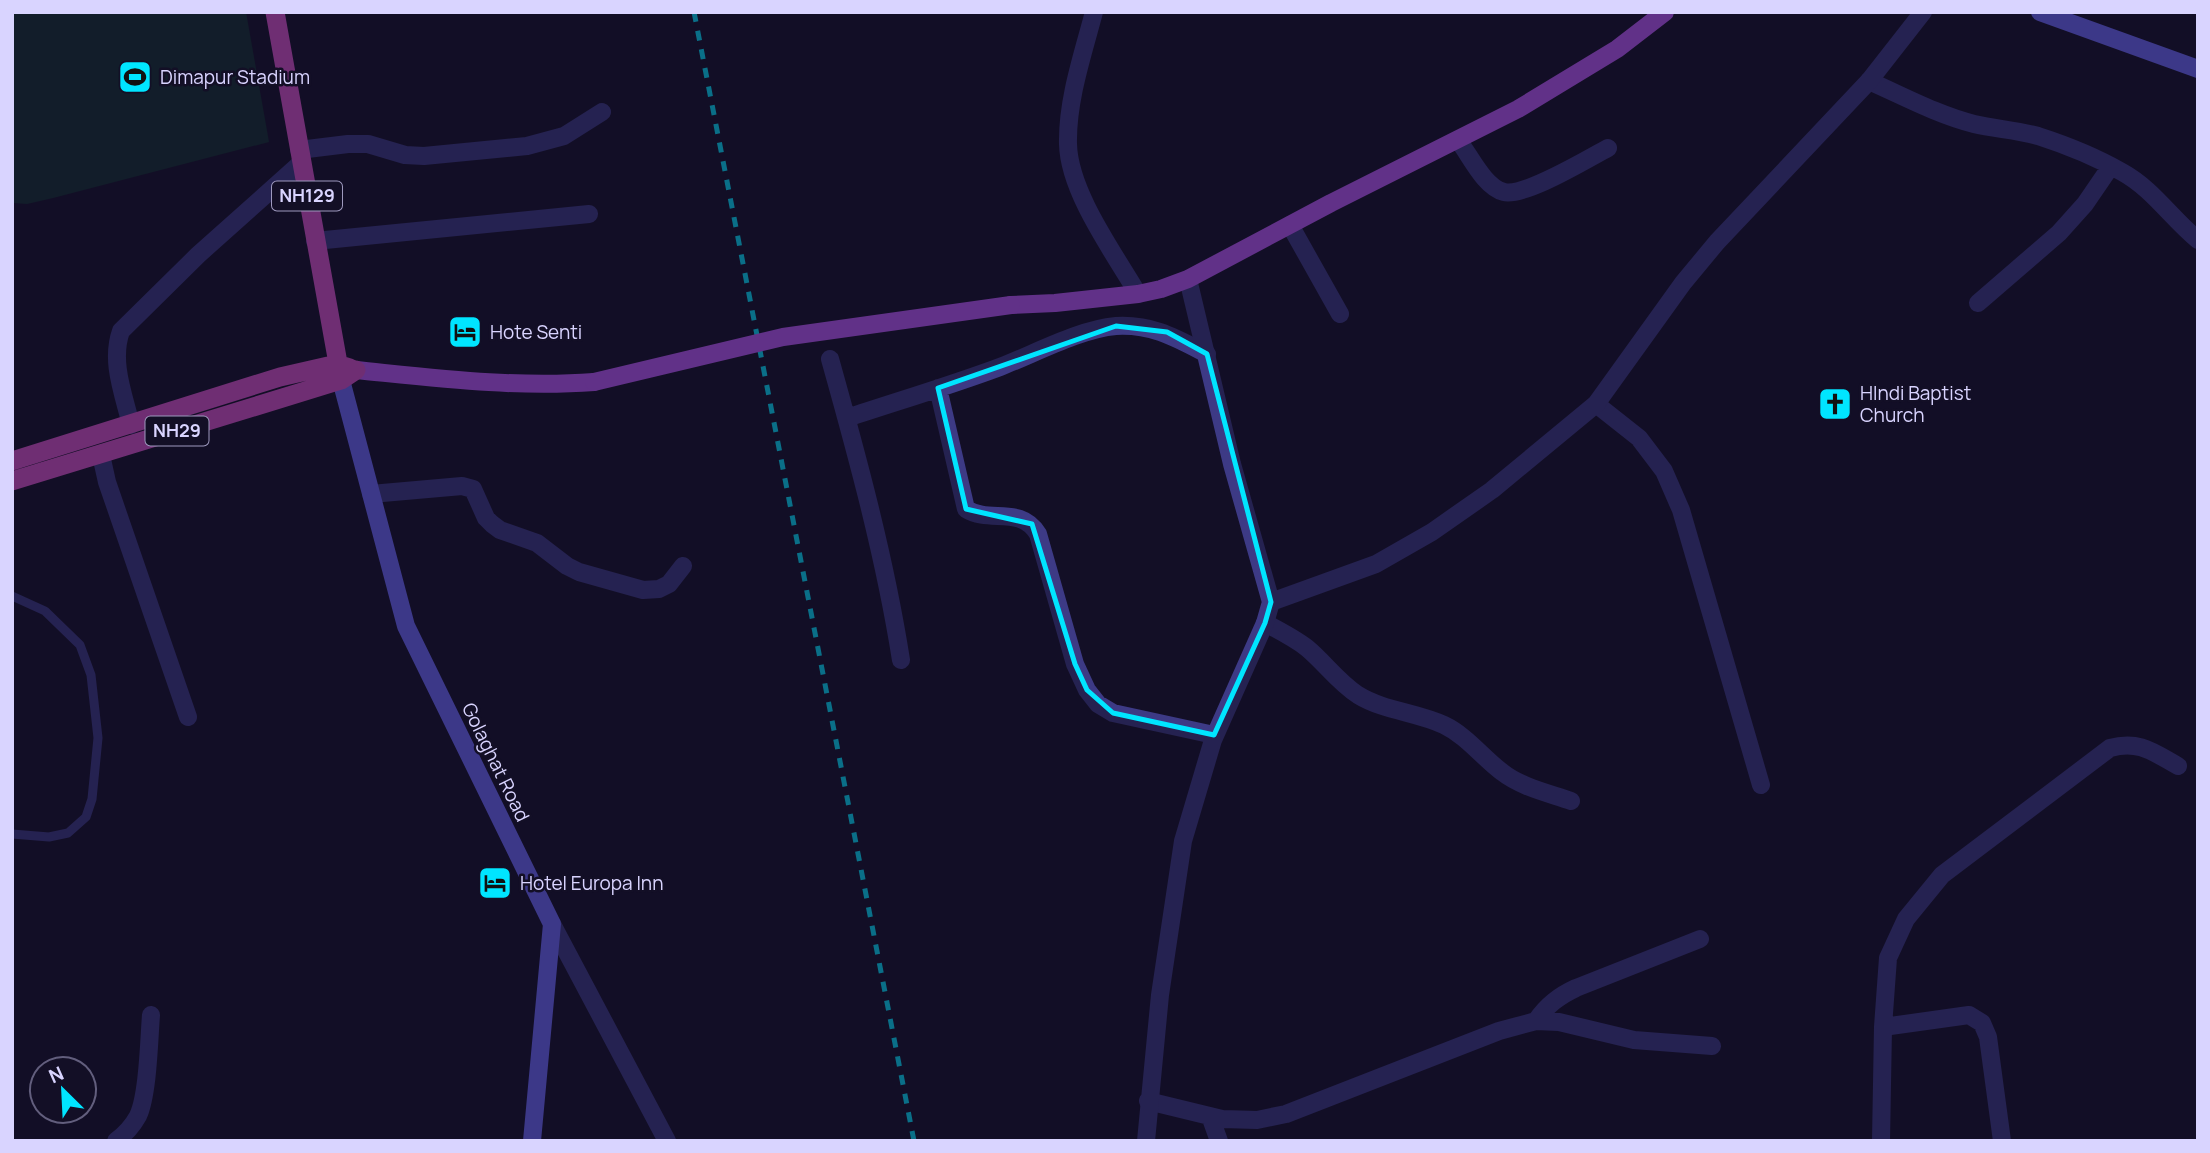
<svg xmlns="http://www.w3.org/2000/svg" width="2210" height="1153" viewBox="0 0 2210 1153" font-family="Manrope,sans-serif">
  <rect width="100%" height="100%" fill="#130f26"/>
  <!-- green -->
  <path fill="#12302f" d="M12,12H246L269,142L53,198L27,204L14,203Z"/>
  <g fill="none" stroke-linecap="round" stroke-linejoin="round">
    <!-- service -->
    <path stroke="#3d3a85" stroke-width="9" d="M12,596L45,611L80,645L91,675L98,738L92,799L86,817L68,833L49,837L12,834"/>
    <!-- minor -->
    <path stroke="#3d3a85" stroke-width="18" d="M1094,12C1083,54 1067,100 1068,144C1069,192 1114,253 1138,294
      M1869,81C1903,96 1938,115 1974,124C1995,129 2017,130 2038,136C2066,145 2096,157 2122,172C2153,189 2171,218 2198,240
      M1458,140C1470,155 1484,187 1504,192C1525,197 1587,159 1608,148
      M299,150L348,144H368L405,155L424,156L527,146L564,136L602,112
      M1290,225L1340,314
      M315,241L589,214
      M1978,303L2059,233L2085,204L2111,166
      M830,359C858,459 885,558 901,660
      M938,388L966,509C990,524 1020,505 1038,534L1075,664L1087,690L1098,704L1113,713L1214,735
      M1596,404L1639,438L1664,471L1681,510L1761,785
      M847,418C898,401 949,386 1000,367C1034,354 1080,329 1116,326C1153,324 1176,338 1207,354
      M131,425C124,395 110,362 121,331L198,255L301,163
      M371,494L462,486L473,489L486,518L492,524L500,530L537,543L567,566L579,572L643,590L659,589L669,584L683,566
      M1265,623C1280,631 1294,638 1307,648C1325,663 1338,682 1358,695C1384,711 1416,712 1444,725C1467,736 1482,757 1502,772C1521,787 1548,793 1571,801
      M1536,1021C1547,1005 1559,996 1576,988L1700,939
      M1883,1027L1969,1015L1982,1023L1988,1037L2002,1141
      M1148,1101L1222,1119L1257,1120L1286,1114L1499,1031L1536,1021L1559,1022L1634,1040L1712,1046
      M1210,1116L1219,1141
      M116,1141C124,1135 133,1125 138,1116C148,1095 149,1040 151,1015
      M1881,1141L1883,1027L1888,958L1906,919L1942,875L2110,748C2139,740 2153,752 2178,766"/>
    <!-- tertiary -->
    <path stroke="#3d3a85" stroke-width="18" d="M101,455L107,482L188,717
      M1271,602L1376,564L1432,532L1492,490L1596,404L1683,283L1717,242L1869,81L1923,12
      M552,924L667,1141
      M1146,1141L1160,995L1183,841L1213,740L1265,623L1271,602L1232,464L1188,279"/>
    <!-- secondary -->
    <path stroke="#6f6bff" stroke-width="18" d="M2040,12L2198,69
      M341,380L406,626L552,924L532,1141"/>
    <!-- primary -->
    <path stroke="#c25bff" stroke-width="18" d="M1011,305L1055,303L1138,294L1161,289L1188,279L1331,203L1518,109L1617,49L1665,12
      M356,370C436,378 515,388 594,382"/>
    <!-- trunk -->
    <path stroke="#e055d1" stroke-width="19" d="M275,12L341,380
      M12,461L280,377L337,364L350,368
      M12,481L341,380L356,370"/>
    <!-- rail -->
    <path stroke="#00e5ff" stroke-width="5" stroke-dasharray="10 9" stroke-linecap="butt" d="M694,12L914,1141"/>
    <!-- primary-bridge -->
    <path stroke="#c25bff" stroke-width="18" d="M594,382L783,337L1011,305"/>
  </g>
  <!-- marked area -->
  <path d="M0 0H2210V1153H0ZM1116,326L1167,332L1207,354L1271,602L1265,623L1214,735L1113,713L1087,690L1075,664L1032,524L966,509L938,388Z" fill="#130f26" fill-opacity=".55" fill-rule="evenodd"/>
  <path fill="none" stroke="#00e5ff" stroke-width="5" stroke-linejoin="round" d="M1116,326L1167,332L1207,354L1271,602L1265,623L1214,735L1113,713L1087,690L1075,664L1032,524L966,509L938,388Z"/>
  <!-- icons -->
  <defs>
    <symbol id="stadium-square" viewBox="-11 -11 22 22"><rect x="-9" y="-9" width="18" height="18" rx="4" fill="#00e5ff" stroke="#130f26"/><path d="M0-5a6.5 5 0 1 0 0 10a6.5 5 0 1 0 0-10ZM-3.5-1.8h7v3.6h-7Z" fill="#111"/></symbol>
    <symbol id="hotel-square" viewBox="-11 -11 22 22"><rect x="-9" y="-9" width="18" height="18" rx="4" fill="#00e5ff" stroke="#130f26"/><path d="M-6-4.5h1.5V1H6V5H4.5V3h-9V5H-6ZM-4 0a1.8 1.8 0 1 1 3.6 0ZM.5 0V-2.5h3Q6-2.5 6 0Z" fill="#111"/></symbol>
    <symbol id="church-square" viewBox="-11 -11 22 22"><rect x="-9" y="-9" width="18" height="18" rx="4" fill="#00e5ff" stroke="#130f26"/><path d="M-1.2-6h2.4v3.5h3.3v2.4h-3.3V6h-2.4V-.1h-3.3v-2.4h3.3Z" fill="#111"/></symbol>
  </defs>
  <g fill-rule="evenodd">
    <use href="#stadium-square" x="116" y="58" width="38" height="38"/>
    <use href="#hotel-square" x="446" y="313" width="38" height="38"/>
    <use href="#church-square" x="1816" y="385" width="38" height="38"/>
    <use href="#hotel-square" x="476" y="864" width="38" height="38"/>
  </g>
  <g text-anchor="middle" stroke-width="5" stroke-linejoin="round" paint-order="stroke">
    <!-- shield labels -->
    <g fill="#130f26" stroke="#9e99be" stroke-width="2">
      <rect x="272" y="181.5" width="70" height="29" rx="5"/>
      <rect x="145.5" y="416.5" width="63" height="29" rx="5"/>
    </g>
    <g font-size="18" font-weight="bold" fill="#d9d4ff">
      <text x="307" y="202">NH129</text>
      <text x="177" y="437">NH29</text>
    </g>
    <!-- poi labels -->
    <g font-size="19" fill="#d9d4ff" stroke="#130f26" text-anchor="start">
      <text x="160" y="84">Dimapur Stadium</text>
      <text x="490" y="339">Hote Senti</text>
      <text x="1860" y="400">HIndi Baptist<tspan x="1860" dy="22">Church</tspan></text>
      <text x="520" y="890">Hotel Europa Inn</text>
    </g>
    <!-- street labels -->
    <g font-size="19" fill="#d9d4ff" stroke="#130f26">
      <text transform="translate(496 762) rotate(64)" y="7">Golaghat Road</text>
    </g>
  </g>
  <!-- border -->
  <rect width="2210" height="1153" fill="none" stroke="#d9d4ff" stroke-width="28"/>
  <!-- north arrow -->
  <g transform="translate(63 1090) rotate(336)"><circle r="33" fill="#130f26" stroke="#625e7d" stroke-width="2"/>
  <path d="M0-5L12 26L0 18L-12 26Z" fill="#00e5ff"/>
  <text y="-10" font-size="19" font-weight="bold" text-anchor="middle" fill="#d9d4ff">N</text>
  </g>
</svg>
